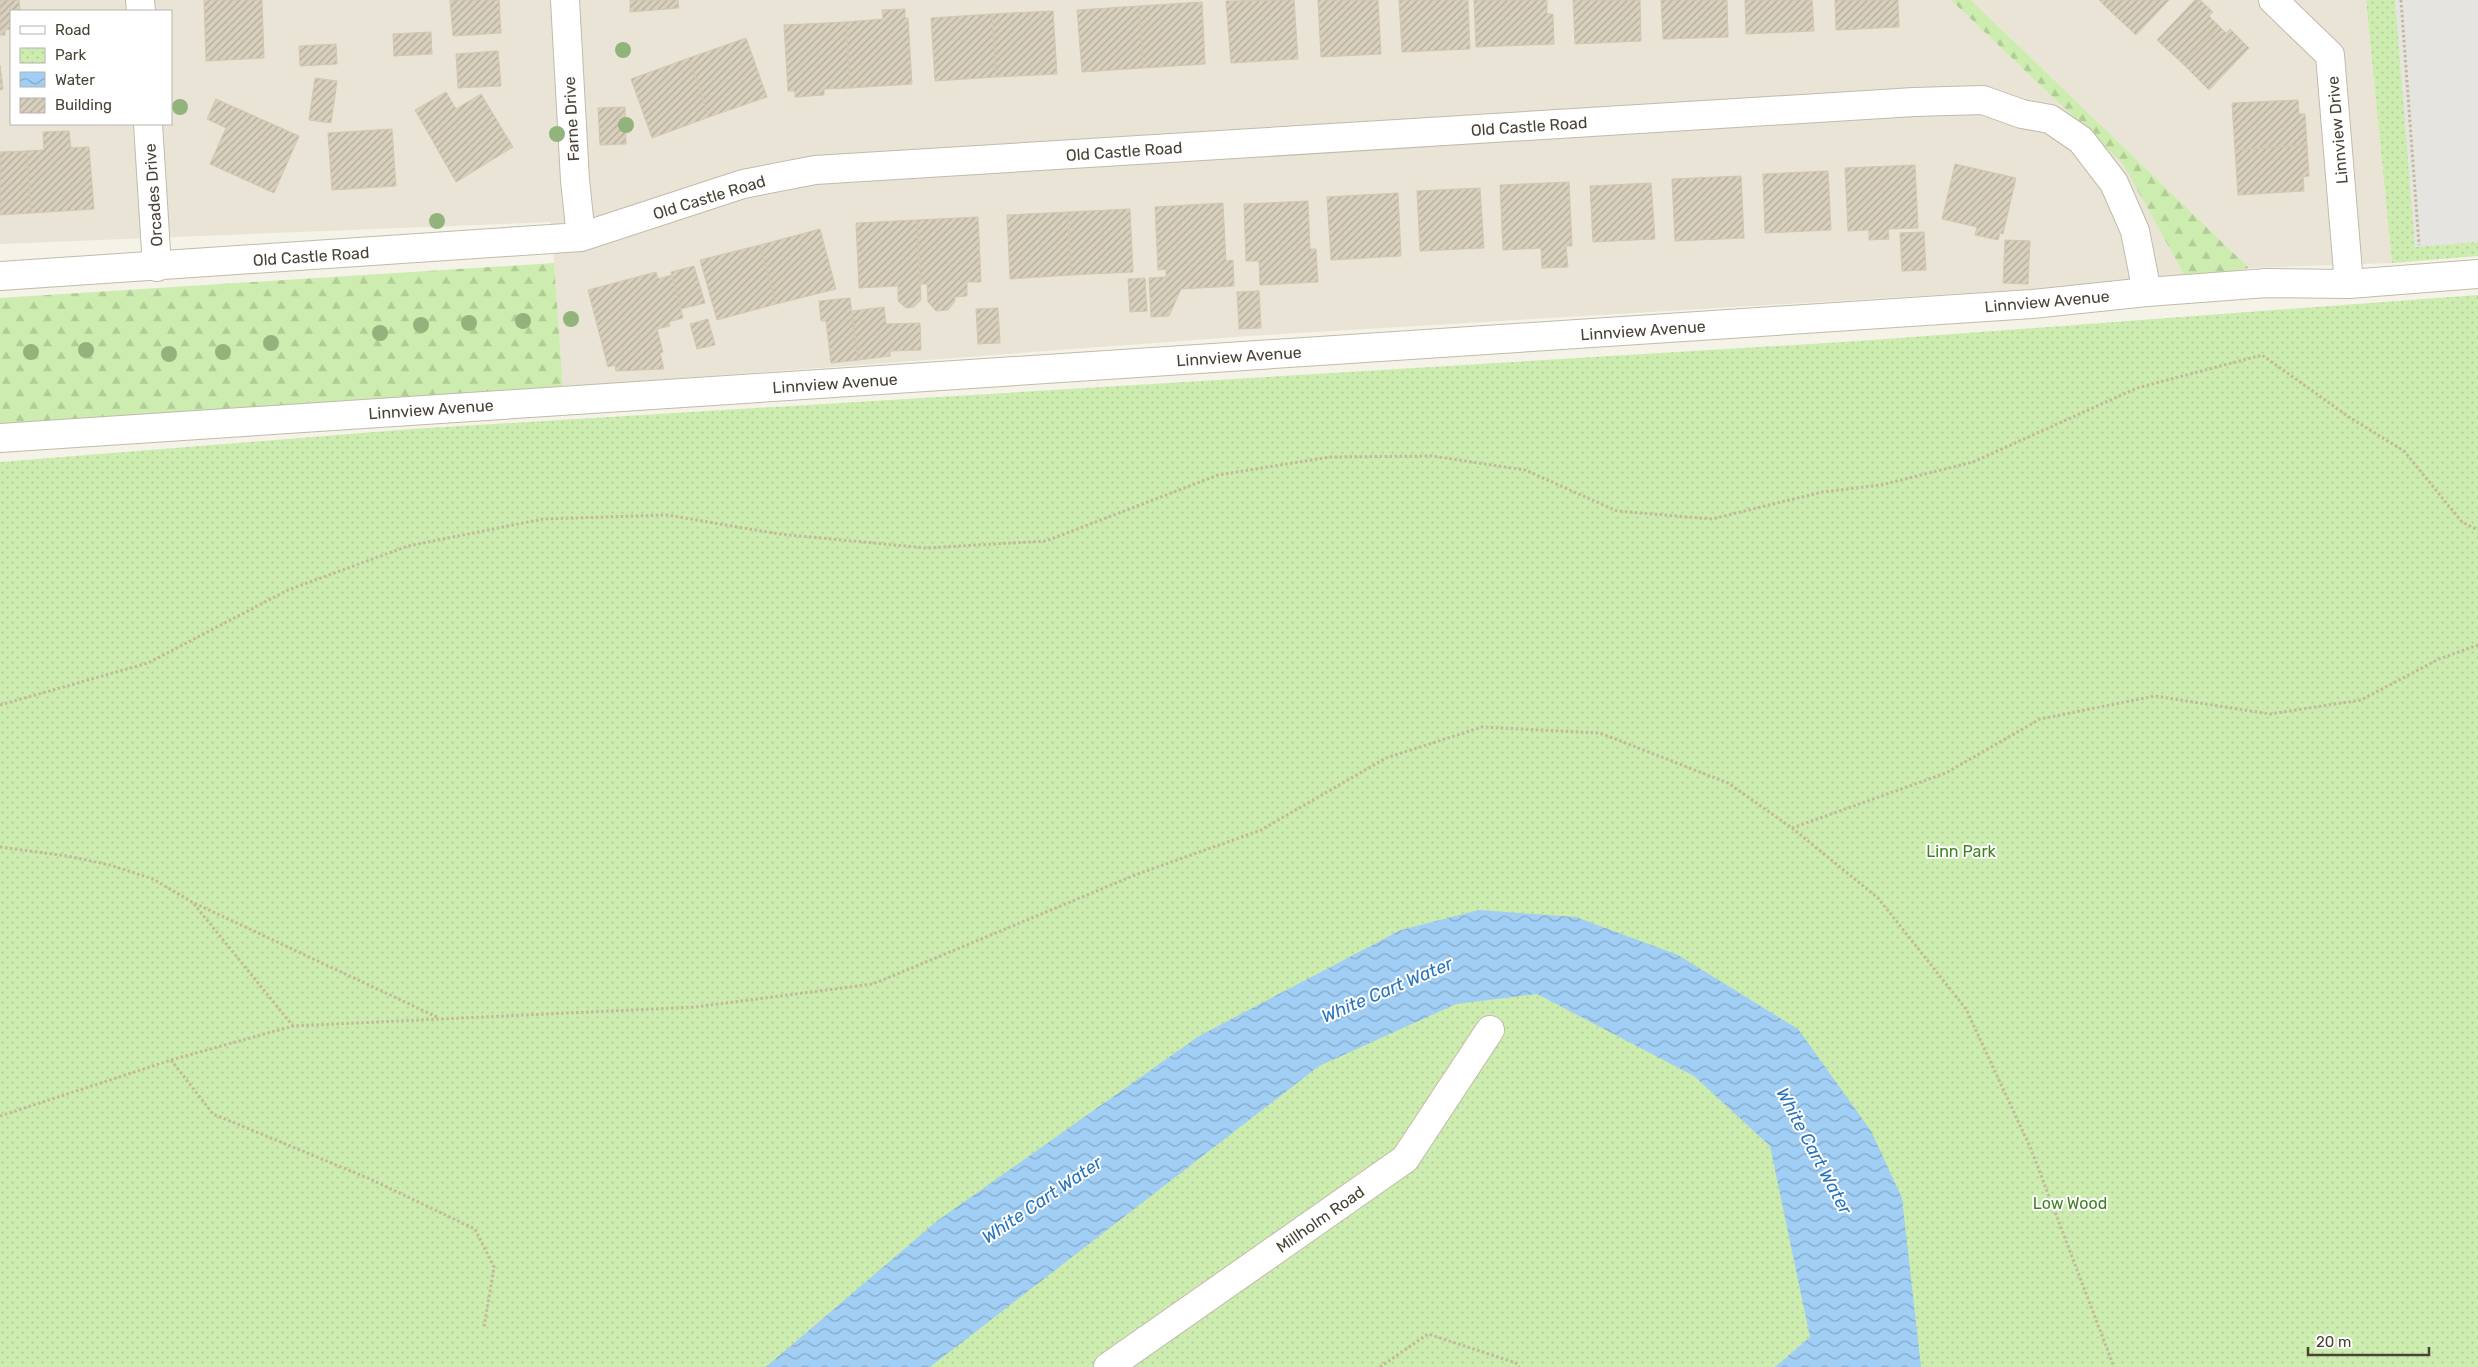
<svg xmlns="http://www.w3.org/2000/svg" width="2478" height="1367" viewBox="0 0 2478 1367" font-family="Rubik,sans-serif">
  <defs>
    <pattern id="forest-firs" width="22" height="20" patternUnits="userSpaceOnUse" patternTransform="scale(1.25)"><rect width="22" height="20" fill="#cdecaf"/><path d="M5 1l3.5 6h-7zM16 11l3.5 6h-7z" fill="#b2cc97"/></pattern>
    <pattern id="park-dots" width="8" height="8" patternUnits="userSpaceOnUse" patternTransform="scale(1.25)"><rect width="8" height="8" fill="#cdecaf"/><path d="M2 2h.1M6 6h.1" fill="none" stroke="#b2cc97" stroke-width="1.8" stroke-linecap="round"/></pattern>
    <pattern id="water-waves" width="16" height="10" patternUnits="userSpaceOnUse" patternTransform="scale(1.25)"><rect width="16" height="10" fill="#a1cef5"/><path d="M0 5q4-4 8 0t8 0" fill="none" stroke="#85a9c7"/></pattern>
    <pattern id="building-hatch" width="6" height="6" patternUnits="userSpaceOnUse" patternTransform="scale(1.25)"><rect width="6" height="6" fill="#d8cfbd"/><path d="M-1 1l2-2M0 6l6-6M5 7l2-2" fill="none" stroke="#b1aa9a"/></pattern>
  </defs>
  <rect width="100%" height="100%" fill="#f5f2e8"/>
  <!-- residential -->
  <path fill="#e9e4d6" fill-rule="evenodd" d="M0,0H1951L2123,164L2187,280L1249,336L563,387L551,222L0,244ZM11,11H171V124H11Z
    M1971,0H2366L2392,263L2249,268Z"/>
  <!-- forest -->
  <path fill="url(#forest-firs)" d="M1951,0H1971L2249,268L2187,280L2123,164Z
    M554,263L563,387L0,426V298Z"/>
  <!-- park -->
  <path fill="url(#park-dots)" d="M2366,0H2478V256L2392,263Z
    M2478,295V1367H0V462L412,429L1859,341Z"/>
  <!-- parking -->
  <path fill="#e6e4e0" d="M2395,0H2478V242L2415,247Z"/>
  <!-- water -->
  <path fill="url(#water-waves)" d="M1479,910L1576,917L1678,955L1798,1029L1871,1131L1902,1198L1921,1367H1775L1810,1337L1770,1146L1694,1076L1537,994L1456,1004L1319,1066L930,1367H766L937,1221L1199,1036L1401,930Z"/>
  <!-- building -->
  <path fill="url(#building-hatch)" stroke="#d3c7b0" d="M0,0H19L20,11H11V29L5,30V35H0Z
    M204,0H262L264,58L206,61Z
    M450,0H499L501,33L453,36Z
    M630,0H678L679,8L630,12Z
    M1294,0L1298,59L1231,63L1226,1Z
    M1318,0H1378L1381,54L1321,57Z
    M1399,0H1468L1470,49L1402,52Z
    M1474,0H1547V14H1553L1554,44L1476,47Z
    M1573,0H1640L1641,41L1575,44Z
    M1661,0H1727L1728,37L1663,39Z
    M1745,0H1812L1814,31L1746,34Z
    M1835,0H1898L1899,27L1836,30Z
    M2099,0H2119L2109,10Z
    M2119,0H2169L2136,35L2109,10Z
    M2195,0H2200L2213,12L2209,16L2219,26L2183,64L2157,40Z
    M1202,2L1205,64L1143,68L1139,6Z
    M1139,6L1143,68L1082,72L1077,10Z
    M905,9V18H908L912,84L850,88L846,22L883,19L882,10Z
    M1053,11L1057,74L996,77L992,14Z
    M992,14L996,77L935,81L931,18Z
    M846,22L850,88L824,89V95L795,97V91H788L784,25Z
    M2219,26L2226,33L2230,29L2249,48L2209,90L2183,64Z
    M431,32L432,54L394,56L393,34Z
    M746,38L767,97L709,117L689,58Z
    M336,44L337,64L300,66L299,46Z
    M498,51L501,86L458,88L456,54Z
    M689,58L709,117L652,138L631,79Z
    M0,65L3,89L0,90Z
    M315,78L337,81L331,123L309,120Z
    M446,92L456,109L481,94L513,147L456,182L415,110Z
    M216,99L299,136L274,193L210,164L226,128L207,119Z
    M2298,100L2299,114H2305L2307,145L2235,150L2232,103Z
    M625,107L626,144L600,145L598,108Z
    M392,129L396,186L332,190L328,133Z
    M69,131L71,148L89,147L94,209L31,213L27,151L44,150L43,132Z
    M2307,145L2309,176L2303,177L2304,191L2238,195L2235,150Z
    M27,151L31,213L0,215V152Z
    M1955,164L2016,178L2003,234L2000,233L1998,240L1975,235L1977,227L1942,219Z
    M1915,165L1918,228L1888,229L1889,239L1869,240V230L1848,231L1845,168Z
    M1828,171L1831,230L1765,233L1763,174Z
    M1741,176L1744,238L1675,241L1672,179Z
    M1569,182L1572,246H1566L1568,267L1542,268L1541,248L1503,250L1500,185Z
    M1651,183L1655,239L1593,242L1590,186Z
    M1480,188L1484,248L1420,251L1417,191Z
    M1398,193L1401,256L1331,260L1327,197Z
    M1308,201L1310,249H1316L1318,282L1260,285L1259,261H1246L1244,204Z
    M1223,203L1226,261L1233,260L1234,286L1181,289L1169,316L1151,317L1149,278L1166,277V269L1158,270L1155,207Z
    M1130,209L1133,272L1071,275L1068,212Z
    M1068,212L1071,275L1010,279L1007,215Z
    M978,217L981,282H967V296L955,297V301L948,310L936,311L928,302L927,284H920L917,220Z
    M917,220L921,300L914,307L906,308L898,301V286L859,288L856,223Z
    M820,229L836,289L776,304L760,245Z
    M1924,232L1926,270L1902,271L1900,233Z
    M2005,240L2030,241L2028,284L2003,283Z
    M760,245L776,304L717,320L700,260Z
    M694,266L705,303L681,309L671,272Z
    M656,272L658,279L672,275L683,318L669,322L670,326L657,329L663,352L660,353L664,369L616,371L615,365L608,367L588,290Z
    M1145,278L1147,311L1130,312L1128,279Z
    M1259,291L1261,328L1239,329L1237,292Z
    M850,298L858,360L831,363L826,321H821L819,301Z
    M884,307L886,324L920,323L921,350L890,351V356L858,360L852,311Z
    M998,308L1000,343L978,344L976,309Z
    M708,319L715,345L697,349L690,324Z"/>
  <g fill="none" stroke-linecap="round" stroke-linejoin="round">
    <defs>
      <path id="minor" d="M140,0L141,11
        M565,0L575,180L581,237
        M2273,0L2330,55L2349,284
        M148,124L157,267
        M0,276L581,237L743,184L815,170L1914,102L1983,100L2022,114L2050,119L2081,140L2114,183L2135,231L2147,292
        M0,438L2032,304L2147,292L2267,283L2349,284L2478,274
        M1108,1367L1405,1159L1490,1030"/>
    </defs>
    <!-- minor casing -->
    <use href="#minor" stroke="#c1bbaa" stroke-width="30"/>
    <!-- path -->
    <path stroke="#c4b89a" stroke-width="3" stroke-dasharray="2.5 2.5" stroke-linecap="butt" d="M2401,0L2419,245
      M0,705L148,663L288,590L408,546L543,519L667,515L779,534L926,548L1046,541L1218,475L1330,457L1432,456L1525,470L1617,511L1712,519L1822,492L1881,485L1973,462L2137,388L2262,355L2349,417L2404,451L2462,522L2478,530
      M1792,828L1946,773L2040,719L2155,696L2270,714L2361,700L2439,659L2478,645
      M0,847L67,856L110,865L153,879L192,902L437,1017
      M194,904L293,1026
      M171,1060L213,1114L370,1179L475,1229L494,1267L484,1327
      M0,1116L171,1060L293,1026L695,1007L873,984L1135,875L1261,830L1386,758L1482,727L1600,733L1728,783L1792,828L1878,898L1966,1009L2031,1149L2114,1367
      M1380,1367L1428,1334L1516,1363L1519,1367"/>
    <!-- minor -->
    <use href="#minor" stroke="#fff" stroke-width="28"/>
  </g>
  <!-- trees -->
  <g fill="#93b37d">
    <circle cx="623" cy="50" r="8"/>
    <circle cx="180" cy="107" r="8"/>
    <circle cx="626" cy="125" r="8"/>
    <circle cx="557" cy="134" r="8"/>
    <circle cx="437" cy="221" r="8"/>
    <circle cx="571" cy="319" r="8"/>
    <circle cx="523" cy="321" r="8"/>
    <circle cx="469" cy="323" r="8"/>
    <circle cx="421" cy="325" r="8"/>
    <circle cx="380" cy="333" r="8"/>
    <circle cx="271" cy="343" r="8"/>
    <circle cx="86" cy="350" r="8"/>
    <circle cx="31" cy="352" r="8"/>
    <circle cx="223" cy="352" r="8"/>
    <circle cx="169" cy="354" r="8"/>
  </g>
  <g text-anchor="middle" stroke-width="4" stroke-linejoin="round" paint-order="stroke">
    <!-- street labels -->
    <g font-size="16" fill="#494336" stroke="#fff">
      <text transform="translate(571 119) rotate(-93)" y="6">Farne Drive</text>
      <text transform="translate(1529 126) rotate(-4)" y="6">Old Castle Road</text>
      <text transform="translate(2337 130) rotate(-95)" y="6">Linnview Drive</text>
      <text transform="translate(1124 151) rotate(-4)" y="6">Old Castle Road</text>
      <text transform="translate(153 195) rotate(-94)" y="6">Orcades Drive</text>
      <text transform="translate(709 197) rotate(-17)" y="6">Old Castle Road</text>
      <text transform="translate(311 256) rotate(-4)" y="6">Old Castle Road</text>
      <text transform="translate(2047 301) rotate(-5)" y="6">Linnview Avenue</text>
      <text transform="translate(1643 330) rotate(-4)" y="6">Linnview Avenue</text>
      <text transform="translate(1239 356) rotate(-4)" y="6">Linnview Avenue</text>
      <text transform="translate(835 383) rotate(-4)" y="6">Linnview Avenue</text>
      <text transform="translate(431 409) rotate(-4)" y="6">Linnview Avenue</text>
      <text transform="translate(1320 1219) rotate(-35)" y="6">Millholm Road</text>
    </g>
    <!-- park labels -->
    <g font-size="16" fill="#428025" stroke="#fff">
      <text x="1961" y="857">Linn Park</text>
      <text x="2070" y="1209">Low Wood</text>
    </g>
    <!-- water labels -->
    <g font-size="18" font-style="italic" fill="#2875bd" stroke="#fff">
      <text transform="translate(1387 990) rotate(-23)" y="6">White Cart Water</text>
      <text transform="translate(1814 1151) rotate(62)" y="6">White Cart Water</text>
      <text transform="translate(1042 1200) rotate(-34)" y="6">White Cart Water</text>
    </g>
  </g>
  <!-- legend -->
  <rect x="10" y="10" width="162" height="115" fill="#ffffff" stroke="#b6b4af"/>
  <rect x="20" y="26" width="25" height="8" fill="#ffffff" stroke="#b6b4af"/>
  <text x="55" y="35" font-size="15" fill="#494336">Road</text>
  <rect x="20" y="48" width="25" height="15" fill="url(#park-dots)" stroke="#b6b4af"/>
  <text x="55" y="60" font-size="15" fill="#494336">Park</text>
  <rect x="20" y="72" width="25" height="15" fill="url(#water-waves)" stroke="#b6b4af"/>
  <text x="55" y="85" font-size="15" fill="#494336">Water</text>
  <rect x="20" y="98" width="25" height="15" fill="url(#building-hatch)" stroke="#b6b4af"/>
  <text x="55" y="110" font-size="15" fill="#494336">Building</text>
  <!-- scale -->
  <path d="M2308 1347v8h121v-8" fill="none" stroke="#494336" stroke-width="2.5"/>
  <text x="2316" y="1347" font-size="15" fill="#494336" stroke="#ffffff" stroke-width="4" paint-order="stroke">20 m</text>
</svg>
